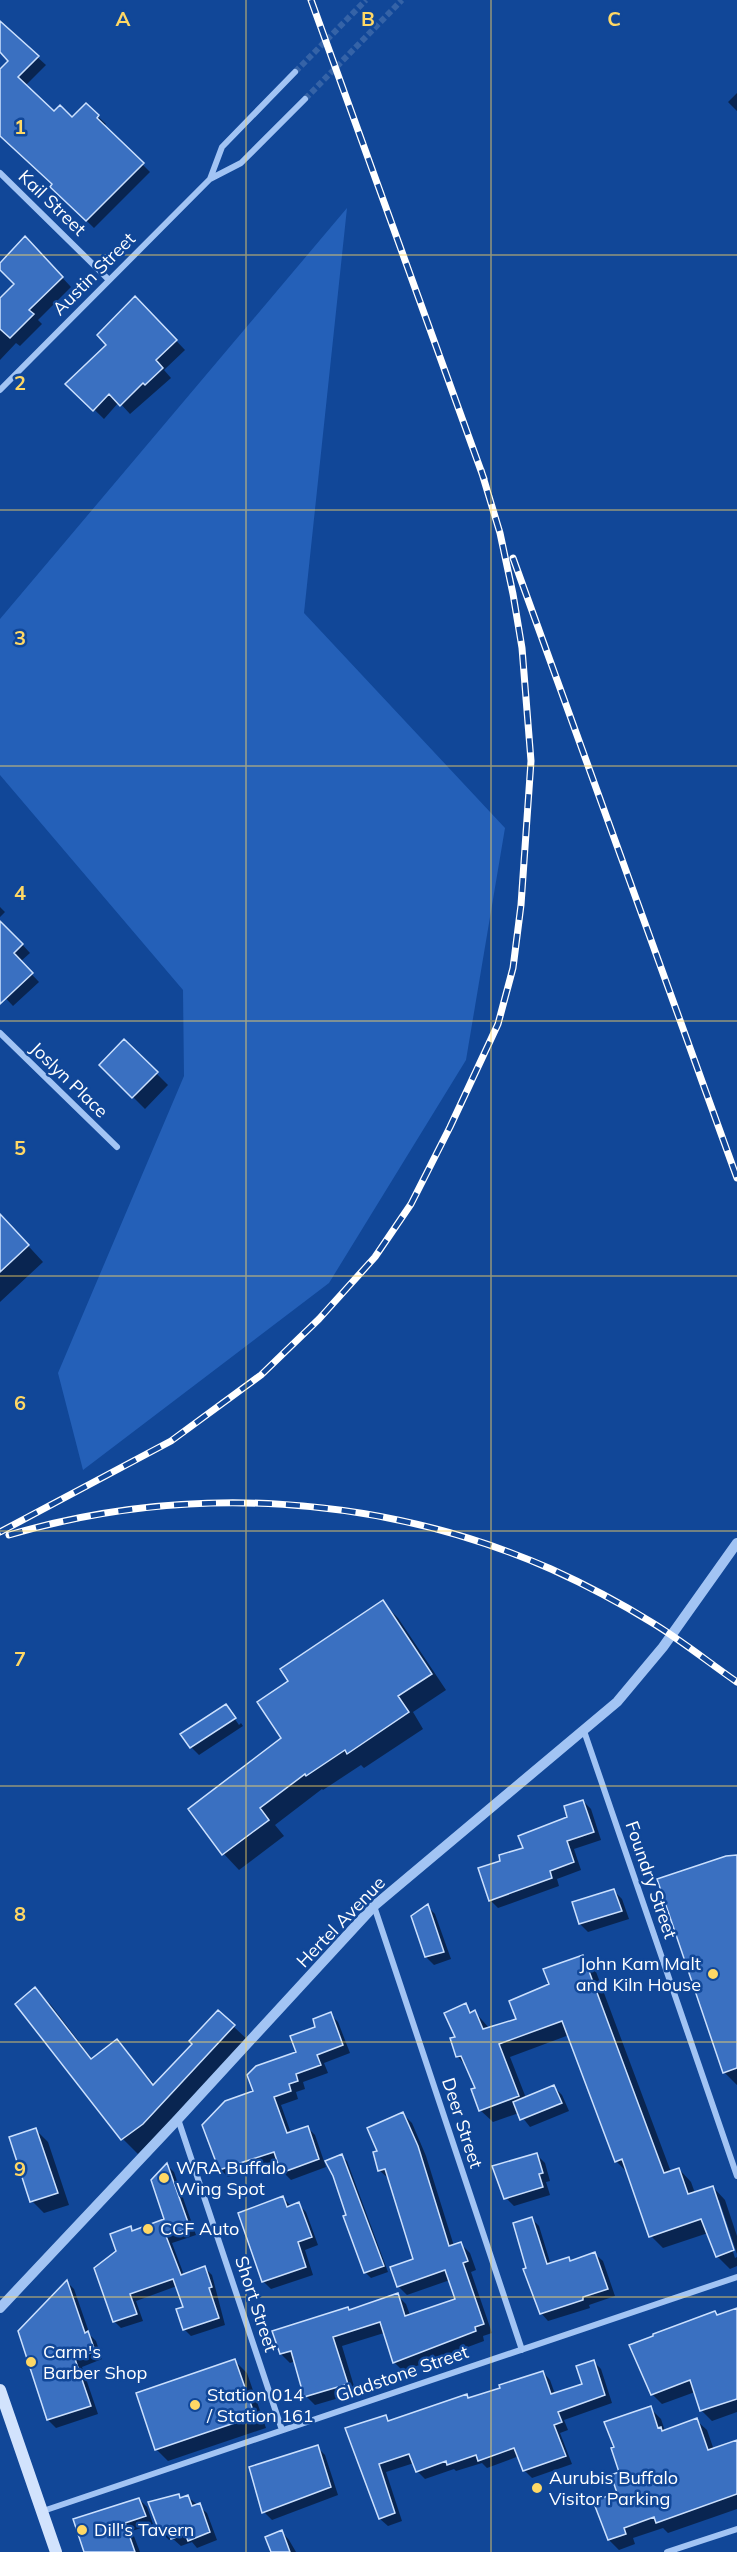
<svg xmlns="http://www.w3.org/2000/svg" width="737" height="2552" viewBox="0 0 737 2552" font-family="Mulish,sans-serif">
  <rect width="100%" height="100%" fill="#114798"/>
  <!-- green -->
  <path fill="#2460b8" d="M347,208L304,613L505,828L466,1060L329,1283L83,1470L58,1373L184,1076L183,990L0,775V619Z"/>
  <!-- shadow -->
  <path fill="#0007" d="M0,26L4,27L46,65L25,86L54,113L73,119L86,105L106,124L104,126L150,172L94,228L52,187L54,184L0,128V71L10,61L0,50Z
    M737,93V111L728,102Z
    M34,247L71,287L38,320L42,324L20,346L16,343L0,360V300L16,284L0,268V265Z
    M144,307L185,350L164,370L171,378L130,414L119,402L104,419L68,384Z
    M0,907L5,912L0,917Z
    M0,920L30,953L20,962L39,982L13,1006L0,992Z
    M124,1041L168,1085L145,1109L101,1065Z
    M0,1215L43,1262L0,1302Z
    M382,1602L398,1618L446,1690L413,1712L423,1729L364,1768L361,1765L323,1790L322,1789L275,1825L284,1836L239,1870L224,1854L283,1738L291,1682Z
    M226,1706L233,1712H230L239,1725L241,1723L243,1726L199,1755L191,1747Z
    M583,1801L591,1809L601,1840L574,1849L581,1870L557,1879L559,1886L498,1908L490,1900L525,1849L569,1818Z
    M737,1856V2085L724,2072Z
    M614,1891L622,1899L629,1919L588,1932L580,1924L574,1903Z
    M427,1906L435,1914L451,1959L434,1965L426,1957Z
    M582,1956L595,1969L671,2172L679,2169L691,2182L695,2193L713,2187L725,2200L737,2236V2254L719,2200H716L735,2258L737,2257V2266L730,2269L717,2256L708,2233L663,2248L651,2236L629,2174L616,2161L569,2035L510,2057L526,2098L554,2087L562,2095L569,2111L530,2127L519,2113L493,2122L480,2110L477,2089L467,2067L457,2056V2038L465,2005L473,2013L475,2012L489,2028L518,2020L550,1985Z
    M35,1989L51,2005L93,2060L117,2041L155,2085L194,2044L218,2012L250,2042L138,2154L123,2139Z
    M330,2014L338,2022L350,2053L324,2063L328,2073L303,2082L305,2089L296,2092L298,2099L281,2105L291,2133L307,2127L315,2135L326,2167L291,2180L283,2172L279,2161L228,2177L220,2169L254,2092L298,2053Z
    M403,2114L412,2123L426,2156L454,2246L461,2244L470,2253L476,2270L471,2272L492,2333L483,2336L484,2341L403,2371L394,2362L384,2333L342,2346L356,2393L315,2405L306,2396L296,2361L290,2363L281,2354L348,2308L350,2311L397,2295L406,2304L410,2315L456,2300L450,2280L407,2295L398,2286L415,2260L389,2179L379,2170V2152Z
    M36,2130L48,2142L69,2205L44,2213L32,2201Z
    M537,2155L545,2163L550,2181L546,2182L550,2195L514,2206L506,2198Z
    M341,2156L347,2161L388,2272L371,2278L365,2272L348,2216Z
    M167,2165L174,2172L196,2235L172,2243L184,2275L205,2268L212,2275L225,2325L191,2336L184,2329L185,2308L177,2286L136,2301L143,2321L121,2328L114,2321L118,2251L131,2228L134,2232L166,2220Z
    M283,2198L292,2207L298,2204L306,2212L318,2245L305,2250L313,2275L271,2289L263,2281Z
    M531,2218L539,2226L551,2265L568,2259L571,2262L595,2254L603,2261L615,2296L589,2305L590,2308L548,2321L541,2313L528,2269Z
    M67,2282L74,2289L90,2335L96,2341L102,2359L82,2367L98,2414L56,2428L48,2420L20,2331Z
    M737,2309V2412L712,2421L701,2410L695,2392L662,2404L652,2394L715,2313L718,2316Z
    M235,2361L247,2373L266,2428L168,2461L156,2449Z
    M593,2361L601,2369L612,2403L564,2420L568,2430L560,2433L572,2464L532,2478L524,2470L519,2456L487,2468L482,2463L456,2471L454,2469L425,2479L417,2471L414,2463L386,2472L402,2521L388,2526L380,2519L347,2429L386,2417L390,2421L466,2396L470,2399L543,2372L550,2380L555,2394L584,2385Z
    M650,2408L661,2419L665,2431L696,2420L707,2430L714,2450L737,2442V2509L668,2533L663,2528L633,2538L635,2544L619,2550L609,2540L621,2473Z
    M317,2447L325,2455L338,2495L272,2520L264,2512Z
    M178,2496L182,2499L188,2497L207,2513L217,2540L197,2548L192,2542L181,2546L173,2539L169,2540L161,2532Z
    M139,2499L147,2507L153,2524L132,2531L140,2552H104Z
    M282,2532L289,2540L296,2552H272Z"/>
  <!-- building -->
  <path fill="#3a70c1" stroke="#cbe0fe" stroke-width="1.5" d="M0,21L39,56L18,77L54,111L60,105L72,117L86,103L99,115L97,118L144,163L86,221L50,187L52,184L0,136V69L8,61L0,52Z
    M25,236L63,277L29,310L34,314L10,338L0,329V298L14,284L0,270V263Z
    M135,296L177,340L156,360L163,368L145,385L143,383L120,406L109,394L93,411L65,384L106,345L97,335Z
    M0,921L23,944L14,953L33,973L0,1004Z
    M124,1039L158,1072L132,1098L99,1065Z
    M0,1214L29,1245L0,1272Z
    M383,1600L432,1674L398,1696L409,1712L347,1754L345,1750L306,1776L305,1774L260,1808L269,1820L222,1855L188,1809L281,1738L257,1702L288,1681L280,1669Z
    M226,1704L236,1718L190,1748L180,1734Z
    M583,1800L594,1832L567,1841L574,1862L550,1871L552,1878L489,1901L478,1868L500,1861L499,1855L523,1848L518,1836L567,1817L564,1806Z
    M737,1855V2068L723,2073L657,1879L726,1856Z
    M614,1889L622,1911L579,1924L572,1902Z
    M428,1904L444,1952L425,1957L411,1916Z
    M583,1955L664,2173L679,2168L688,2194L713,2186L734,2250L716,2257L701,2219L649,2237L622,2159L615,2162L562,2021L499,2044L519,2096L479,2111L471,2089L475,2088L461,2056L456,2057L450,2038L455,2037L444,2013L466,2003L470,2013L475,2010L483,2029L516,2019L509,2001L549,1984L543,1969Z
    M35,1987L91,2059L117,2039L153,2085L192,2044L189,2041L218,2010L235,2025L143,2124L121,2140L15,2004Z
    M331,2012L343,2045L317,2055L321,2065L296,2074L298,2081L289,2084L291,2091L274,2097L287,2133L308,2126L319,2159L281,2173L274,2152L219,2170L202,2125L225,2101L253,2091L247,2075L256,2066L296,2052L290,2036L315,2027L313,2019Z
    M554,2085L562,2103L520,2120L513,2102Z
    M403,2112L418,2146L449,2246L461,2242L468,2261L463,2263L484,2324L475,2327L476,2331L393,2363L380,2322L333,2337L348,2384L304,2397L291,2351L280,2354L272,2331L348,2307L349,2310L398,2293L405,2316L455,2299L445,2270L397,2287L390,2267L413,2259L385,2169L378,2171L373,2152L377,2151L367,2128Z
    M36,2128L58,2193L30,2202L9,2137Z
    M537,2153L543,2173L539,2174L543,2187L504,2199L492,2166Z
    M342,2154L384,2266L364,2273L343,2216L346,2215L333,2176L325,2161Z
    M167,2163L190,2228L166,2236L181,2275L205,2266L212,2287L209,2288L219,2318L183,2330L176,2309L183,2307L173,2279L130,2294L137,2314L113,2322L94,2268L116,2251L110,2234L131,2226L132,2231L164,2219L151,2180Z
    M283,2196L287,2207L299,2202L312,2237L298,2242L306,2267L262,2282L238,2213Z
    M532,2217L547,2264L569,2257L570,2261L595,2252L608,2289L583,2297V2300L540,2314L523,2269L526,2268L513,2223Z
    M67,2280L85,2333L88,2331L95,2351L75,2359L91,2406L47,2420L18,2331Z
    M737,2308V2399L700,2411L690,2380L651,2395L629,2345L653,2336V2334L715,2311L717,2315Z
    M235,2359L255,2416L155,2450L136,2393Z
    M594,2360L605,2395L558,2412L562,2422L554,2425L566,2456L523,2471L514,2448L478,2461L476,2455L447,2465L446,2461L416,2472L409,2454L379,2464L395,2513L379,2519L345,2428L386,2415L388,2421L467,2394L468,2398L500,2388L499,2385L543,2371L551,2394L582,2384L576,2366Z
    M651,2406L658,2428L661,2427L662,2431L697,2418L708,2450L737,2440V2494L656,2523L654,2517L624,2528L626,2534L608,2540L593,2501L617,2493L611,2475L619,2472L611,2448L614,2447L604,2422Z
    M318,2445L331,2487L262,2513L249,2467Z
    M179,2494L180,2498L188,2495L192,2506L200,2503L210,2532L188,2541L185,2534L171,2539L168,2530L160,2533L148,2502Z
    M139,2498L146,2516L125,2523L135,2552H84L73,2519Z
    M282,2530L290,2552H271L265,2537Z"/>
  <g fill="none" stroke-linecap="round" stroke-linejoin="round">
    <!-- minor-tunnel -->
    <path stroke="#3563a7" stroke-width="6" stroke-dasharray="6 3" stroke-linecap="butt" d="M295,72L366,0
      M305,99L402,0"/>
    <!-- minor -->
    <path stroke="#a2c4f4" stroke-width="6" d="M0,173L109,280
      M210,179L222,147L295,72
      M0,390L210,179L241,163L305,99
      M0,1033L117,1147
      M584,1731L737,2176
      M374,1906L522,2350
      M178,2119L282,2430
      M43,2511L737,2277
      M667,2552L737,2529"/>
    <!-- tertiary -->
    <path stroke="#a2c4f4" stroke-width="10" d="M0,2308L178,2119L374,1906L617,1702L663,1647L737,1543"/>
    <!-- secondary -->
    <path stroke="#d2e3fd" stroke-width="12" d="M0,2390L56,2552"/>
    <defs>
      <path id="rail" d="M311,0L484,479
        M513,558L737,1178
        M0,1532L171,1441L261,1375L319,1319L375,1257L411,1204L450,1127L498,1024L513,968L521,905L531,761L522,648L513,594L500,533L481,470
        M9,1535C187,1483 380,1494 551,1569C582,1583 622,1604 651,1622C681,1640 708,1662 737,1682"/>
    </defs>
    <!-- rail casing -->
    <use href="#rail" stroke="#fff" stroke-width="7"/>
    <!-- rail -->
    <use href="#rail" stroke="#114798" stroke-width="4.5" stroke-dasharray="14" stroke-linecap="butt"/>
  </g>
  <!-- grid -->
  <path fill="none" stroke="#ffd865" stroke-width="1.5" stroke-opacity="0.55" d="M246,0V2552M491,0V2552M0,255H737M0,510H737M0,766H737M0,1021H737M0,1276H737M0,1531H737M0,1786H737M0,2042H737M0,2297H737"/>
  <!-- markers -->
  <g fill="#ffd865" stroke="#114798" stroke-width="2">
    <circle cx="713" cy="1974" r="6"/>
    <circle cx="164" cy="2178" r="6"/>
    <circle cx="148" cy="2229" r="6"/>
    <circle cx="31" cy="2362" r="6"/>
    <circle cx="195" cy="2405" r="6"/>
    <circle cx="537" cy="2488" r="6"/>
    <circle cx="82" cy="2530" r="6"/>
  </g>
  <g text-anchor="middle" stroke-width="5" stroke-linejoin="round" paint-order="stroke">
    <!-- street labels -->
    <g font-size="18" fill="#fff" stroke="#114798">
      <text transform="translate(52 203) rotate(44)" y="6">Kail Street</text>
      <text transform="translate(94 274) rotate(-45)" y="6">Austin Street</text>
      <text transform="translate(69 1080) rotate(44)" y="6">Joslyn Place</text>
      <text transform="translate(651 1880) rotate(71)" y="6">Foundry Street</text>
      <text transform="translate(341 1922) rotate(-46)" y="6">Hertel Avenue</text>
      <text transform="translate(462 2123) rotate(72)" y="6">Deer Street</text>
      <text transform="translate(256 2304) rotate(72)" y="6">Short Street</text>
      <text transform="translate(402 2374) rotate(-19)" y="6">Gladstone Street</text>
    </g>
    <!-- poi labels -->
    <g font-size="18" fill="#fff" stroke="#114798" text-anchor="start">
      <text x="701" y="1970" text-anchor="end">John Kam Malt<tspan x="701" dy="21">and Kiln House</tspan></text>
      <text x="176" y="2174">WRA Buffalo<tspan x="176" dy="21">Wing Spot</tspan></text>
      <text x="160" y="2235">CCF Auto</text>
      <text x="43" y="2358">Carm's<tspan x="43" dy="21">Barber Shop</tspan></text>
      <text x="207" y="2401">Station 014<tspan x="207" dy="21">/ Station 161</tspan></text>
      <text x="549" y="2484">Aurubis Buffalo<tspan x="549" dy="21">Visitor Parking</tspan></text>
      <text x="94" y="2536">Dill's Tavern</text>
    </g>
  </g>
  <g font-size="20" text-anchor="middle" font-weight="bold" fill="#ffd865" stroke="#114798" stroke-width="5" stroke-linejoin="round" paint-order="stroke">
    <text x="123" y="26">A</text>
    <text x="368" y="26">B</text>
    <text x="614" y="26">C</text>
    <text x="20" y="134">1</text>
    <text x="20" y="390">2</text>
    <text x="20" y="645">3</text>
    <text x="20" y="900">4</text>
    <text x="20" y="1155">5</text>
    <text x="20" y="1410">6</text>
    <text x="20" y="1666">7</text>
    <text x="20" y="1921">8</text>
    <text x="20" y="2176">9</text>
  </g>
</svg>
